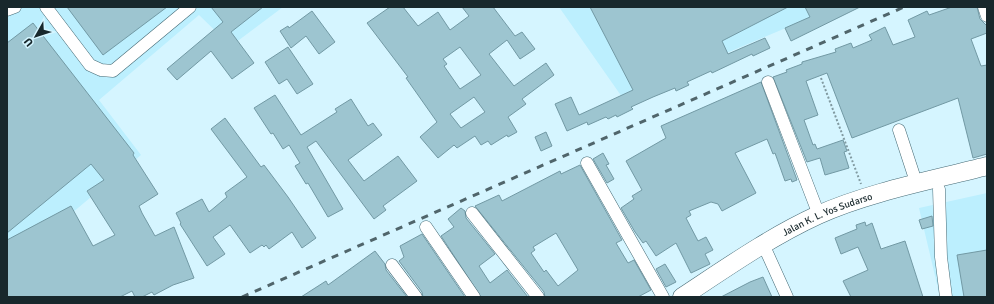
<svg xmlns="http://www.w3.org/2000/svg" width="994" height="304" viewBox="0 0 994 304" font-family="Signika,sans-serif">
  <rect width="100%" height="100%" fill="#d5f5ff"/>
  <!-- built -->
  <path fill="#bceffe" d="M7,7H283L231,46L199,15L99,100L141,155L72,213L7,297Z
    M559,7H836L622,97Z
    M987,193V297H940L919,208Z"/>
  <!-- building -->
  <path fill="#9dc5d0" stroke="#7299a4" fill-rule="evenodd" d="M67,7H167L103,55Z
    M211,7H263L231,32L254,63L232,79L211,51L177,80L167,69L223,22Z
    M390,7H403L418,26L438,12L450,30L469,16L462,7H493L515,36L522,32L535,49L520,59L507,40L489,54L514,86L546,63L554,75L522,99L526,104L508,117L517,132L508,137L507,135L491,145L488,141L481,145L475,136L457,148L454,145L438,158L420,137L437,122L406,78L408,77L367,23ZM460,47L481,75L460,89L444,66L447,64L443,59ZM474,97L485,112L461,128L450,114Z
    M590,7H788L722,41L728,54L765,38L770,48L753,56L752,54L712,73L711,71L687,82L689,85L676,91L675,88L653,97L631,107L633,109L617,117L616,115L608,119L606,117L588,125L587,122L567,131L555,104L571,97L579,115L633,90Z
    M805,7H860L791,41L785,28L810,17Z
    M952,7H977L980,19L987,26V33L971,39L981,66L987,65V154L973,158L958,98L852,138L827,73L806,81L818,115L804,120L813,145L815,144L817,149L843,140L847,151L844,152L849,168L825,175L820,158L807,162L773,77L787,72L786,70L802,64V62L836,52L835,49L851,43L853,48L872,40L869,35L885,27L893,45L915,37L908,20L927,11L929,15Z
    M312,11L335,42L319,54L306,36L291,48L280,31L288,26L289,28Z
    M33,23L134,153L133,155L158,194L139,206L142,213L155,236L174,227L194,278L173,285L154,295L152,292L142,297H135L132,291L120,297H7V240L71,206L93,246L115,235L87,191L104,180L91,164L7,233V43Z
    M288,47L313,84L297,94L287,79L279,84L265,62Z
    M761,82L797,180L792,182L791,179L785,181L775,153L773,154L767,139L735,153L756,193L722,211L718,204L711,202L689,211L691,215L686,218L698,241L706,237L713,250L705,254L710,264L691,273L676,243L656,256L646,241L643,243L635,232L621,208L634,199L632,196L642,190L626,161L666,138L661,126Z
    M275,95L301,135L337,112L335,109L351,99L368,126L373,123L382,135L348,160L364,181L398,156L417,181L383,206L386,210L374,219L316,141L307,147L343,209L328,217L308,183L306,184L295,166L300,163L289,145L283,149L273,133L271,134L254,108Z
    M225,118L261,167L264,165L288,197L316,238L302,248L292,232L269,249L266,245L264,247L262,245L250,253L230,225L213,237L225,254L207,266L180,224L181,223L176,213L202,199L209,212L227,197L225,193L247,177L211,129Z
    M546,132L552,146L541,151L535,137Z
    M603,153L609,164L606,165L614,179L607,183L593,159Z
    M580,165L622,240L616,243L628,263L634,260L651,290L638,297H545L544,292L475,206L499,195L502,201L560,171L561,174ZM556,233L578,270L558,286L546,270L544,272L531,253L535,250L533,247Z
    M461,208L465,211L466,218L495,254L479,266L490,283L507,270L528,297H481L441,236L454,227L448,219Z
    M932,216L933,226L922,229L919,220Z
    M865,222L866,226L872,223L881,249L905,241L923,297H851L843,281L868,270L858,247L841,254L835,238L857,229L856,225Z
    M422,234L465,297H423L422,292L399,261L404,257L400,246Z
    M987,250V297H964L957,255Z
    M375,251L385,264L386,270L407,297H301L326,281L328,285Z
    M665,264L676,282L666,287L656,269Z
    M763,277L772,297H721L750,282Z"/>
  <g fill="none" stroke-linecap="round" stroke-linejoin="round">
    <defs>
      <path id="minor" d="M46,7L90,65L101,70L113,71L190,7
        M984,7L987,16
        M7,10L15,7
        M768,82L819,215
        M899,130L917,185
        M587,163L663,297
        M939,189L941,257L946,297
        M472,213L538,297
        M426,227L474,297
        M763,244L787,297
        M392,265L416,297"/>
      <g id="highway">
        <path id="s1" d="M682,297C726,268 770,237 818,215C869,192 933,180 987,166"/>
      </g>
    </defs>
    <!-- minor casing -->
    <use href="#minor" stroke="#456a75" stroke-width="13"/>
    <!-- highway casing -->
    <use href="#highway" stroke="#456a75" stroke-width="19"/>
    <!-- path -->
    <path stroke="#819aa1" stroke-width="2" stroke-dasharray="2 2" stroke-linecap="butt" d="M821,78L861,184"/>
    <!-- minor -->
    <use href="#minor" stroke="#fff" stroke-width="12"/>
    <!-- highway -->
    <use href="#highway" stroke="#fff" stroke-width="18"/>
    <!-- rail -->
    <path stroke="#50656b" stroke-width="3" stroke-dasharray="7 7" stroke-linecap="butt" d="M242,297L904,7"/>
  </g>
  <g text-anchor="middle" stroke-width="4" stroke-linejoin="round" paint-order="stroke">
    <!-- street labels -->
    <g font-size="10" fill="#18282c" stroke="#d5f5ff">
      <text dy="4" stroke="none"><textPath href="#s1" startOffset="168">Jalan K. L. Yos Sudarso</textPath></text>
    </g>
  </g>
  <!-- border -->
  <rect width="994" height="304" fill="none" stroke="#18282c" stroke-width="16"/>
  <!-- north arrow -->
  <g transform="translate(36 36) rotate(231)" stroke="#d5f5ff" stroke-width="3" paint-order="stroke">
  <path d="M0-3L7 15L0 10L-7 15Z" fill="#18282c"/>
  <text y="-6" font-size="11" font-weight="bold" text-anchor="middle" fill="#18282c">U</text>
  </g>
</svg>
